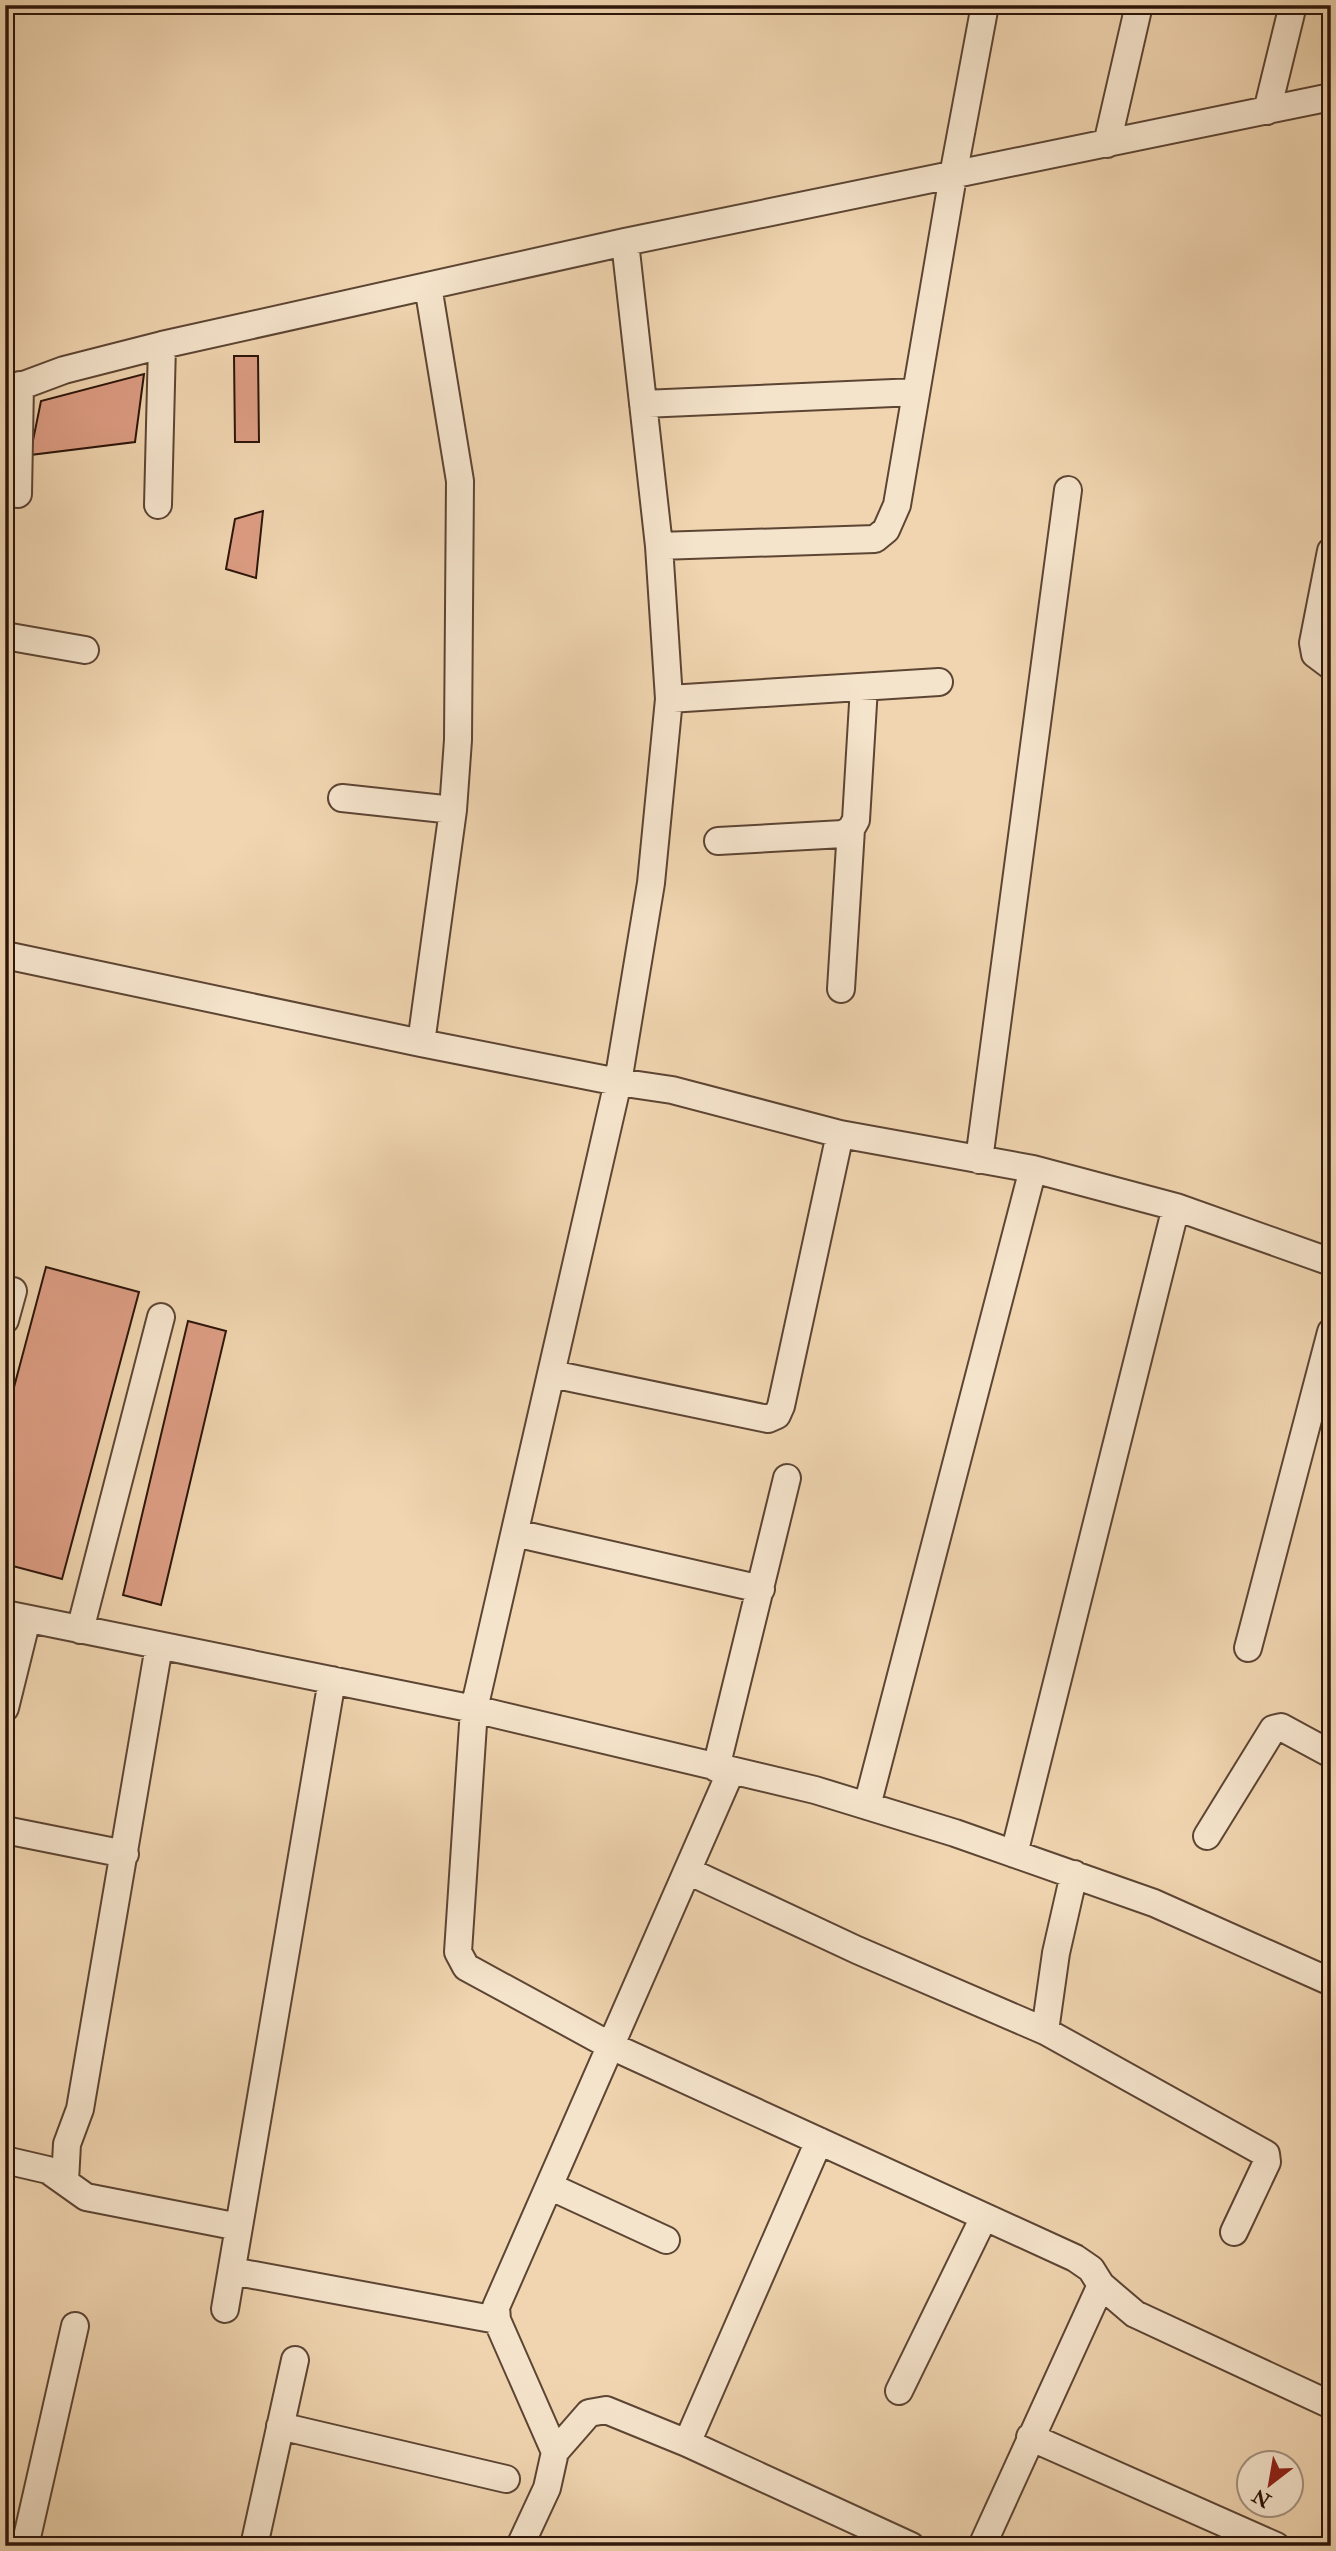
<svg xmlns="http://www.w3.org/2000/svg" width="1336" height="2551" viewBox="0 0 1336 2551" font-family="'IM FELL Double Pica',serif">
  <rect width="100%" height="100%" fill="#f0d5b0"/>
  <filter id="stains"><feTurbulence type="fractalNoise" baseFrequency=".00286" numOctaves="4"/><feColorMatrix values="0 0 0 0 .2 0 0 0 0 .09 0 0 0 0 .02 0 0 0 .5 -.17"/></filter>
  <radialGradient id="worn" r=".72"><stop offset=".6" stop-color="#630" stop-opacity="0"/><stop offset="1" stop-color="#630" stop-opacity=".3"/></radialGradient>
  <!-- building -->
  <path fill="#dd9d84" stroke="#2c150a" stroke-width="2" d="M1323,5H1331V16L1321,14Z
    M234,356H258L259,442H235Z
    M144,374L135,442L30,455L41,401Z
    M263,511L256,578L226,569L235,519Z
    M46,1267L139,1292L62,1579L5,1564V1421Z
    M188,1321L226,1331L161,1605L123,1595Z"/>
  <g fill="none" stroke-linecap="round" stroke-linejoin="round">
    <defs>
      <path id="minor" d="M1267,111L1293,5
        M1107,144L1139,5
        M625,242L659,546L669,699L651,883L618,1082L474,1709L458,1952L466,1967L609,2045L1075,2258L1091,2269L1101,2285L1135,2314L1331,2405
        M5,392L64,370L162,345L625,242L1331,97
        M643,404L916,392
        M18,494L20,385
        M158,505L162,345
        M659,546L875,539L886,530L897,505L953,176L985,5
        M1331,551L1313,643L1315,654L1331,666
        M5,636L85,650
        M669,699L939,682
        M342,798L453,810
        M718,841L843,834L851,829L856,820L864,687
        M5,955L421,1043L618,1082L672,1090L840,1134L1033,1169L1176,1207L1331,1262
        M841,989L851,829
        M421,1043L453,810L458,740L460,481L428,286
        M979,1160L1068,490
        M5,1320L13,1291
        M552,1374L768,1419L777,1415L781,1406L840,1134
        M515,1533L761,1589
        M5,1614L474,1709L815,1790L955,1833L1154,1903L1331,1982
        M80,1630L161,1317
        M1248,1648L1331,1332
        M5,1708L27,1619
        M716,1768L787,1478
        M867,1806L1033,1169
        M5,1830L125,1854
        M1207,1836L1273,1729L1281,1727L1331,1754
        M1014,1854L1176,1207
        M688,1871L857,1950L1045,2031L1266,2154L1267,2162L1234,2232
        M1045,2031L1056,1953L1074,1874
        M5,2160L48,2170L86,2197L239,2227
        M65,2181L67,2144L80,2109L159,1646
        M549,2186L666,2240
        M232,2271L497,2320
        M225,2309L332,1680
        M899,2391L984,2217
        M280,2426L506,2479
        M1030,2437L1276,2546
        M687,2443L819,2141
        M555,2452L497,2320L496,2307L731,1771
        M25,2546L75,2326
        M254,2546L295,2360
        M520,2546L547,2488L555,2452L589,2413L606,2410L687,2443L911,2546
        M982,2546L1101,2285"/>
    </defs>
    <!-- minor casing -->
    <use href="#minor" stroke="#5d4534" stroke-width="30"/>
    <!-- minor -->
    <use href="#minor" stroke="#f5e4cc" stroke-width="26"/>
  </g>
  <!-- margin -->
  <rect width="1336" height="2551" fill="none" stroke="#f0d5b0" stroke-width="28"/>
  <rect x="7" y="7" width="1322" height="2537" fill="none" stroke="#2c150a" stroke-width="3.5"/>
  <rect x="14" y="14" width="1308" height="2523" fill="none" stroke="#2c150a" stroke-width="2"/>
  <!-- north arrow -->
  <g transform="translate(1270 2484) rotate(211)"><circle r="33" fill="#f5e4cc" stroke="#a5917e" stroke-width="2"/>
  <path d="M0-5L12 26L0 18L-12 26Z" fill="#8f2418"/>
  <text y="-10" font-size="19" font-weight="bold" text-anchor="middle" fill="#2c150a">N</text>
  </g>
  <rect width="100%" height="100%" filter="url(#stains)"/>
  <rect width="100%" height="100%" fill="url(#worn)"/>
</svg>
